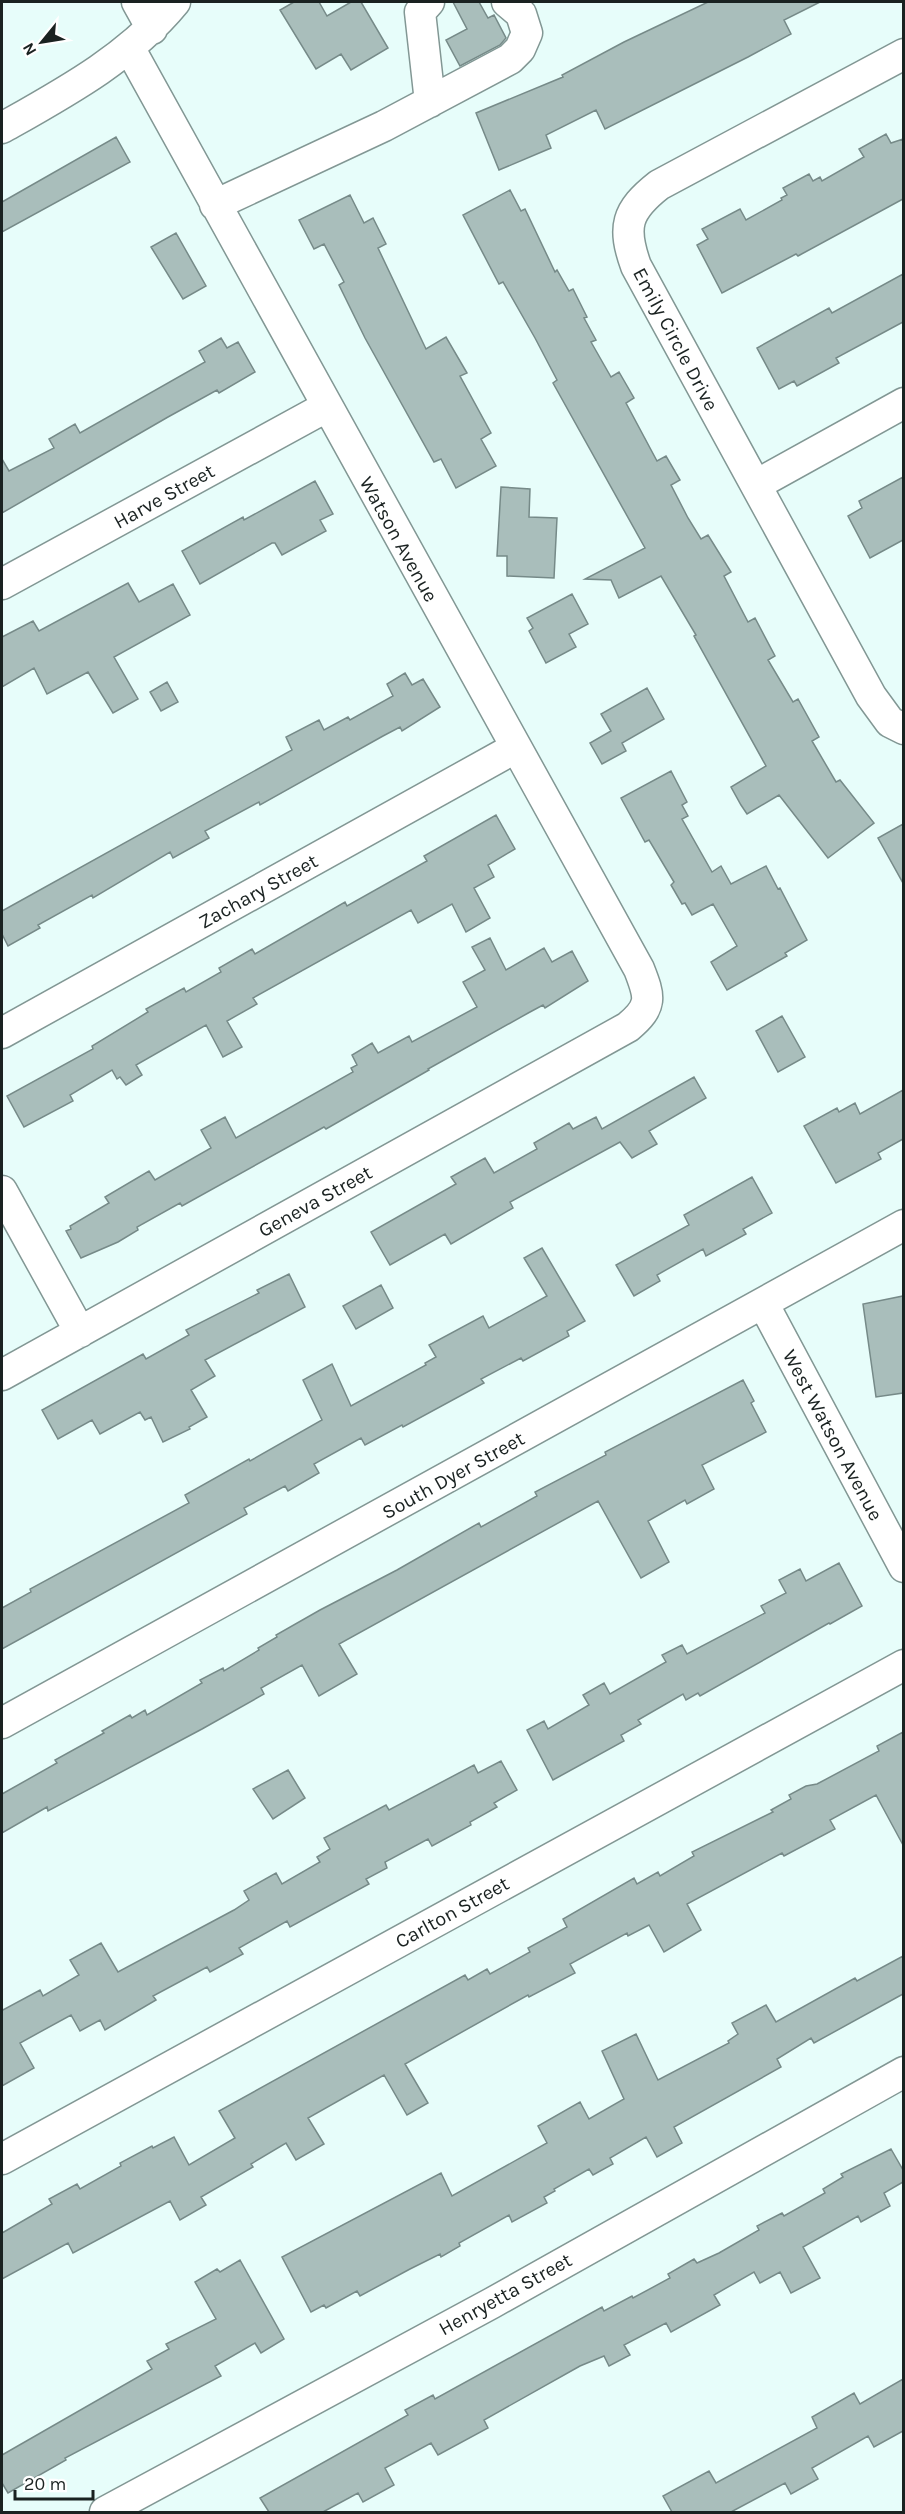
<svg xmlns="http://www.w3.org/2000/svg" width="905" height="2514" viewBox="0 0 905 2514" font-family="Karla,sans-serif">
  <rect width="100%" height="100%" fill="#e7fdfa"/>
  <!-- building -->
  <path fill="#a9bebb" stroke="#768a88" stroke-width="1.5" d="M294,2H319L327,16L351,2H361L388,48L351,70L341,54L316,69L280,10Z
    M453,2H479L488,18L494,15L506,38L500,45L460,66L446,40L467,29Z
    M708,2H820L784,20L791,34L748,57L605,129L596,110L546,135L551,148L499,170L476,113L563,77L562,75L624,42Z
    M886,134L891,143L903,139V199L798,256L796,254L722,293L697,245L708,239L702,229L740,209L746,220L782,200L781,198L787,195L783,188L809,174L813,181L820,177L822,181L864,157L859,149Z
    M116,137L130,162L2,232V202Z
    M510,190L521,211L525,209L555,272L557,270L569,291L573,289L587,317L584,318L596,340L591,342L611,377L619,372L634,398L626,403L657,461L666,456L680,480L671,485L688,518L701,539L708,535L731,572L724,576L748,622L755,618L775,656L768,660L793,702L798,699L819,737L812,741L836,782L840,780L874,823L828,858L779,795L747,814L741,805L731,787L766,766L694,636L696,635L661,576L619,598L611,580L585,579L645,548L553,383L557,380L535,338L503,282L499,284L463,215Z
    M350,195L364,223L373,218L386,244L378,248L426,349L446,337L467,373L460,376L491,433L481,439L496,466L456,488L441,459L434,462L365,338L339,285L344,282L324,244L314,249L299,220Z
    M176,233L206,286L183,299L151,247Z
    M903,274V322L836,358L839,363L797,386L794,381L779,389L757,348L829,308L832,313Z
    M221,338L227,348L238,342L255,372L219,393L217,390L168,417L2,513V459L9,471L54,448L49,439L75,424L80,433L205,362L199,351Z
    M903,477V540L870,558L848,516L862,508L859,501Z
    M315,481L333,514L320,520L326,531L282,555L275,543H272L200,584L182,551L243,517L244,520Z
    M501,487L530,489L529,517L557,518L554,578L507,576V556H497Z
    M128,583L139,602L173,584L190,615L114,657L138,699L113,713L88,672L47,694L34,668L2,687V637L33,621L39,631Z
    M572,594L588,624L569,634L576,647L546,663L529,631L533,628L527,618Z
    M405,673L412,685L423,679L440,707L402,731L400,727L383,736L260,805L259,802L205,831L209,838L173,858L170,852L93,898L92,895L38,925L40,928L8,946L2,934V911L292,750L286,737L319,720L324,730L348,717L350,720L393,696L387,684Z
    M167,682L178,702L161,711L150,692Z
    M647,688L664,719L622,743L626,751L602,764L590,743L611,731L601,714Z
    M671,771L687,802L682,805L688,816L682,819L712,872L721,866L731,884L766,866L778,889L780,888L807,940L785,953L787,956L727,990L711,962L737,946L713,904L692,915L685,903L682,904L671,885L674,882L649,840L645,842L621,798Z
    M496,815L515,849L488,865L494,877L474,888L490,918L466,932L452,904L418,923L411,910L253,998L257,1004L227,1021L242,1047L223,1057L206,1025L136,1065L142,1075L126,1085L120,1077L117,1079L112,1070L70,1095L73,1101L24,1127L7,1096L93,1049L92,1046L148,1012L146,1009L184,988L186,992L221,972L219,968L252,949L255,954L345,902L347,906L427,861L424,856Z
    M903,824V883L878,838Z
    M490,938L506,970L544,948L552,962L572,951L588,981L545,1008L543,1005L530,1012L428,1069L429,1070L326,1129L324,1127L182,1206L180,1203L137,1227L138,1230L118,1242L81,1258L66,1231L71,1229L70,1226L109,1203L105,1197L149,1171L155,1180L211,1148L201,1130L225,1117L236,1138L353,1072L351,1068L357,1065L352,1055L372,1043L378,1053L409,1036L412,1042L477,1007L463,982L485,970L472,947Z
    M782,1016L805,1057L778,1072L756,1031Z
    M694,1077L706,1098L649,1131L657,1144L632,1158L620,1142L510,1202L513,1208L451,1244L445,1234L390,1265L371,1232L456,1184L451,1177L485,1158L494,1173L537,1149L534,1143L569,1123L573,1129L596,1117L602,1129Z
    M903,1090V1139L878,1153L881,1159L836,1183L804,1126L837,1108L839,1112L855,1103L860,1114Z
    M752,1177L772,1213L743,1229L746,1234L706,1256L703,1249L657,1275L660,1281L634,1296L616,1265L689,1225L684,1215Z
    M542,1248L585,1321L567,1331L569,1336L523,1361L521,1358L481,1379L484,1383L403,1427L402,1425L365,1445L361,1438L314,1464L319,1473L288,1491L285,1486L244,1508L247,1514L2,1649V1608L31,1592L30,1589L189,1503L185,1495L249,1459L250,1461L322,1420L303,1380L332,1364L351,1406L426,1365L425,1363L436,1357L429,1345L483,1316L489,1328L547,1296L524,1258Z
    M289,1274L305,1307L205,1360L215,1376L191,1390L207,1417L189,1427L190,1429L163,1442L151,1417L145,1420L140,1412L100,1434L92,1420L58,1439L42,1410L143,1354L146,1359L189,1335L186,1330L259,1293L257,1290Z
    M381,1285L393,1308L356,1329L343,1306Z
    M903,1296V1393L876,1397L863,1304Z
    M743,1380L754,1401L751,1403L766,1432L702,1465L714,1489L687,1504L685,1500L648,1521L669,1562L641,1578L598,1501L339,1644L357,1674L319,1696L302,1665L261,1688L264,1694L202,1729L48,1811L47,1807L2,1833V1794L57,1763L55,1760L104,1733L102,1731L130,1715L132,1718L145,1710L147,1715L202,1683L200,1680L223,1668L224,1671L259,1650L258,1648L277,1637L276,1635L320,1610L397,1570L479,1523L481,1527L537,1496L535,1492L606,1455L605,1452Z
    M839,1563L862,1606L830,1624L829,1623L700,1696L698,1693L686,1700L683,1694L638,1720L641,1724L621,1735L624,1741L553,1780L527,1730L544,1721L548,1729L589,1705L583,1695L604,1683L610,1694L666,1662L662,1655L682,1645L687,1654L765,1613L761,1606L786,1593L779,1580L800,1569L806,1581Z
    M903,1732V1845L876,1795L830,1820L835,1829L784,1856L782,1853L687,1904L701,1930L664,1952L649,1925L628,1936L627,1933L570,1964L575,1973L529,1997L528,1995L405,2064L428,2103L407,2115L384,2075L308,2118L324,2144L296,2160L286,2143L251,2164L253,2167L201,2197L206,2205L180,2220L170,2201L73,2253L68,2243L2,2279V2233L52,2204L49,2199L77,2184L80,2189L121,2166L120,2163L152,2146L153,2148L174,2137L189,2165L235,2138L219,2111L465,1975L468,1980L487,1969L490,1974L530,1952L528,1948L567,1927L563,1919L634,1878L637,1884L658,1872L660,1876L694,1856L692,1852L773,1812L771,1810L791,1799L789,1795L806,1786L817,1784L879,1751L877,1746Z
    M501,1761L517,1790L494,1803L497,1807L470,1822L471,1825L432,1846L428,1839L385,1862L387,1868L366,1879L369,1884L290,1927L287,1921L239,1948L243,1954L210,1972L207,1967L153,1996L156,2000L105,2030L100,2020L80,2031L71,2015L20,2043L34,2068L2,2086V2008L3,2010L40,1990L43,1996L79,1975L70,1960L101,1943L118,1972L234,1910L249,1900L244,1891L276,1873L282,1884L320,1862L317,1857L330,1849L324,1838L386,1805L389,1810L474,1765L478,1773Z
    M288,1770L305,1798L273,1819L253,1789Z
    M903,1956V1994L814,2043L811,2038L777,2059L781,2067L674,2127L682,2143L657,2157L646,2137L610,2158L613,2164L593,2175L589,2169L554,2189L555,2191L544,2197L547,2203L512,2222L509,2215L459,2243L460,2246L441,2257L440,2254L410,2269L360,2296L357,2291L326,2308L324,2305L311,2312L282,2257L441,2173L452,2196L547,2143L538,2126L580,2102L589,2119L624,2099L602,2051L636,2034L658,2080L729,2043L728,2041L738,2034L732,2023L766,2005L776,2022L855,1978L857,1981Z
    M891,2149L903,2170V2182L884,2193L890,2206L861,2222L858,2216L803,2247L820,2278L791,2293L780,2272L760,2283L754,2272L714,2295L720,2305L671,2332L666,2323L624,2345L630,2355L609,2366L604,2356L580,2366L484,2420L488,2428L438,2455L431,2443L385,2468L394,2485L363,2502L358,2493L323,2512H269L260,2498L408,2415L405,2410L433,2395L435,2399L602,2307L604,2311L632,2296L633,2298L670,2278L668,2274L694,2259L697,2263L719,2253L759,2230L757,2226L782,2213L784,2216L825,2193L823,2189L843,2177L841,2174Z
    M240,2260L284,2339L261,2353L255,2343L215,2366L221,2376L65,2458L66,2460L8,2493L2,2483V2455L152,2369L147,2361L169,2349L166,2344L216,2319L195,2282L217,2269L220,2272Z
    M903,2379V2431L874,2447L868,2436L812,2468L818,2479L791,2494L785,2483L731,2512H672L663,2496L709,2471L716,2483L817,2428L812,2417L854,2393L860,2404Z"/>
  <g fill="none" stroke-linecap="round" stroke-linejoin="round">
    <defs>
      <path id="minor" d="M137,2L152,29
        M429,2L420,12L430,102
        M904,54L659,185C626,211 622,227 636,266L871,696L890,722L904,729
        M2,128C64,93 129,58 175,2
        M215,205L384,126L510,59L520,49L527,33L521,14L507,2
        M756,485L904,403
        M2,584L326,407
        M2,1033L515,748
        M2,1191L80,1332
        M763,1303L904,1567
        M2,1375L628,1027C653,1006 650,997 639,969L130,49
        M2,1723L904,1225
        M2,2159L904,1665
        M105,2512L492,2303L904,2072"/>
    </defs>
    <!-- minor casing -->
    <use href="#minor" stroke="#829794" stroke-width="33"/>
    <!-- minor -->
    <use href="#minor" stroke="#fff" stroke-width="30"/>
  </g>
  <g text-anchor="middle" stroke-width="4.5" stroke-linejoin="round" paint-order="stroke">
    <!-- street labels -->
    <g font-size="20" fill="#1a2221" stroke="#fff">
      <text transform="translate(676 339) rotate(62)" y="7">Emily Circle Drive</text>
      <text transform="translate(164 496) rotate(-29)" y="7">Harve Street</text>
      <text transform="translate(399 539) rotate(61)" y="7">Watson Avenue</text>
      <text transform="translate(258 891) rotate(-29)" y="7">Zachary Street</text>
      <text transform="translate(315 1201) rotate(-29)" y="7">Geneva Street</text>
      <text transform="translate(833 1435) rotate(62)" y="7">West Watson Avenue</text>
      <text transform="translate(453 1475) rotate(-29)" y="7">South Dyer Street</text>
      <text transform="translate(452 1912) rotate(-29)" y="7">Carlton Street</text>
      <text transform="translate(505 2294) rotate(-29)" y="7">Henryetta Street</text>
    </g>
  </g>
  <!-- border -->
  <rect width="905" height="2514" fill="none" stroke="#1a2221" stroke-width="6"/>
  <!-- north arrow -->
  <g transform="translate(42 42) rotate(240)" stroke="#ffffff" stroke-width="4.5" paint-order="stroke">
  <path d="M0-4.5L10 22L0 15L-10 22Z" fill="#1a2221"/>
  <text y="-9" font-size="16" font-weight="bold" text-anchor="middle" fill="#1a2221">N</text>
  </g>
  <!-- scale -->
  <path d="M15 2490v9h78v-9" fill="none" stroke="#1a2221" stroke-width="3"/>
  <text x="24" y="2490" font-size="18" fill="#1a2221" stroke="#ffffff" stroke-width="4.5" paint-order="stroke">20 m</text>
</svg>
